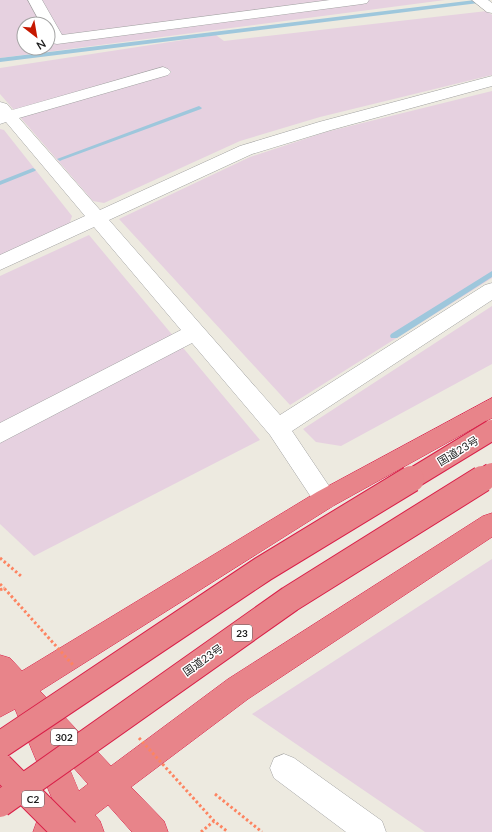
<svg xmlns="http://www.w3.org/2000/svg" width="492" height="832" viewBox="0 0 492 832" font-family="Lato,'Noto Sans JP',sans-serif">
  <rect width="100%" height="100%" fill="#edeae0"/>
  <!-- industrial -->
  <path fill="#e6d1e0" fill-rule="evenodd" d="M0,0H445L0,58ZM24,24H48V48H24Z
    M487,11L492,15V75L320,117L240,141L104,203L93,201L0,94V68L216,35L224,41Z
    M492,91V278L290,405L119,219L250,157L326,132Z
    M0,129L4,130L72,216L69,225L0,255Z
    M89,235L260,440L34,556L0,524V276Z
    M492,306V364L341,446L316,442L303,429Z
    M492,559V832H425L252,714Z"/>
  <g fill="none" stroke-linecap="round" stroke-linejoin="round">
    <!-- stream -->
    <path fill="#9ec7dc" fill-rule="evenodd" d="M475,0H490L487,2L0,62V58Z
      M199,106L202,108L201,109L62,160L60,161L57,159Z
      M33,168L36,170L35,171L0,185V181Z
      M492,271V277L397,338H391L390,336L391,334Z"/>
    <defs>
      <path id="minor" d="M28,0H42L62,35L330,0H369L367,3L362,4L57,44L52,43L48,37V24H41Z
        M472,0H488L492,3V13L487,12Z
        M163,67L168,69L171,72L168,75L19,118L100,210L240,146L319,122L492,76V86L331,130L252,154L109,220L280,415L485,285L492,283V300L292,431L333,492L337,499L333,506L325,510L317,506L270,435L192,343L0,443V423L181,330L94,227L0,270V255L85,216L6,122L0,124V102L7,104L12,110Z
        M284,754L294,758L382,821L386,832H346L274,778L270,768L274,758Z"/>
      <path id="highway" d="M492,398V418L333,506L40,691L111,766L228,679L483,516L492,513V537L248,699L131,787L164,821L168,832H132L108,805L95,815L100,821L104,832H33L37,821L56,808L15,709L0,717V655L10,658L22,671L317,492ZM65,758L88,784L79,791Z"/>
    </defs>
    <!-- minor casing -->
    <use href="#minor" stroke="#a2a2a2" stroke-width="1"/>
    <!-- highway casing -->
    <use href="#highway" stroke="#d91f48" stroke-width="1"/>
    <!-- path -->
    <path stroke="#fd8461" stroke-width="3" stroke-dasharray="2.5 2.5" stroke-linecap="butt" d="M0,558L21,576
      M0,584L4,588
      M215,794L262,832
      M201,832L214,821L228,832"/>
    <!-- minor -->
    <use href="#minor" fill="#fff" fill-rule="evenodd"/>
    <!-- highway -->
    <use href="#highway" fill="#e8848a" fill-rule="evenodd"/>
    <defs>
      <path id="highway-bridge-far1" d="M410,480L492,430
        M481,480L492,473"/>
      <path id="highway-bridge" d="M0,745L263,569L411,479
        M0,766L66,832
        M0,804L290,599L482,479"/>
    </defs>
    <!-- highway-bridge-far1 casing -->
    <use href="#highway-bridge-far1" stroke="#d91f48" stroke-width="22" stroke-linecap="butt"/>
    <!-- highway-bridge casing -->
    <use href="#highway-bridge" stroke="#d91f48" stroke-width="28" stroke-linecap="butt"/>
    <!-- path-bridge -->
    <path stroke="#fd8461" stroke-width="3" stroke-dasharray="2.5 2.5" stroke-linecap="butt" d="M0,590L4,588L73,665
      M139,738L214,821"/>
    <!-- highway-bridge-far1 -->
    <use href="#highway-bridge-far1" stroke="#e8848a" stroke-width="20"/>
    <!-- highway-bridge -->
    <use href="#highway-bridge" stroke="#e8848a" stroke-width="26"/>
  </g>
  <g text-anchor="middle" stroke-width="3" stroke-linejoin="round" paint-order="stroke">
    <!-- shield labels -->
    <g fill="#fff" stroke="#5f5f5f" stroke-width="1">
      <rect x="232" y="625" width="20" height="16" rx="3"/>
      <rect x="51" y="729" width="26" height="16" rx="3"/>
      <rect x="22" y="791" width="22" height="16" rx="3"/>
    </g>
    <g font-size="10" font-weight="bold" fill="#1b1b1b">
      <text x="242" y="637">23</text>
      <text x="64" y="741">302</text>
      <text x="33" y="803">C2</text>
    </g>
    <!-- street labels -->
    <g font-size="11" fill="#1b1b1b" stroke="#fff">
      <text transform="translate(458 451) rotate(-31)" y="4">国道23号</text>
      <text transform="translate(203 660) rotate(-35)" y="4">国道23号</text>
    </g>
  </g>
  <!-- north arrow -->
  <g transform="translate(36 36) rotate(149)"><circle r="19" fill="#ffffff" stroke="#a4a4a4"/>
  <path d="M0-3L7 15L0 10L-7 15Z" fill="#c61800"/>
  <text y="-6" font-size="11" font-weight="bold" text-anchor="middle" fill="#1b1b1b">N</text>
  </g>
</svg>
